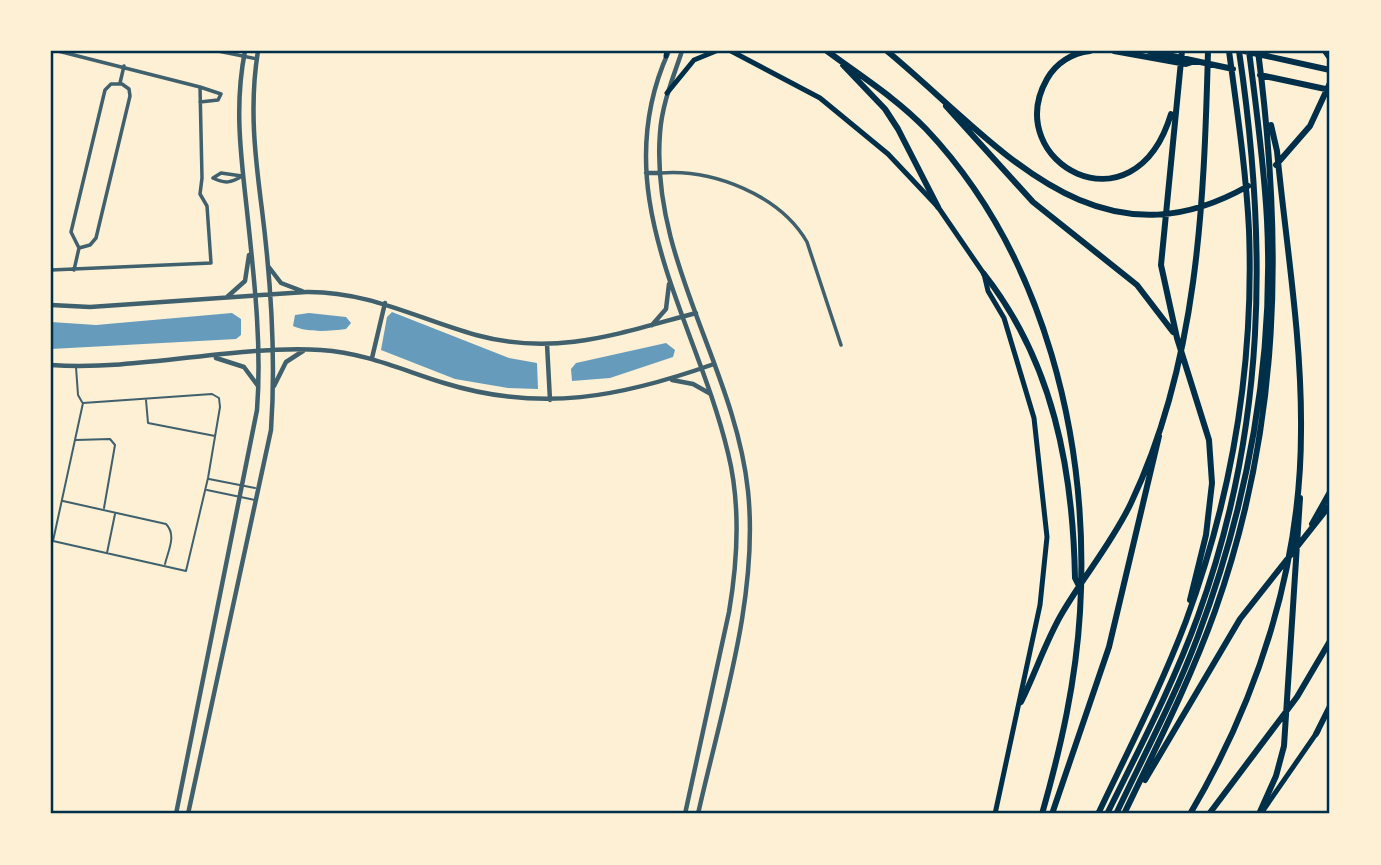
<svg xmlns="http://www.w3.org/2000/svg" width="1381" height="865" viewBox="0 0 1381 865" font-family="'Exo 2',sans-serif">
  <rect width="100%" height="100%" fill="#fdf0d5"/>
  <!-- water -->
  <path fill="#669bbc" d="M392,312L509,358L537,363L538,389L508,388L455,379L381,350L387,317Z
    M232,313L241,319V335L236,339L51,349V322L96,325Z
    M309,313L346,317L351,323L346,329C330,331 308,333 293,326L295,315Z
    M666,343L675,350L673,357L610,378L572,381L571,369L576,363Z"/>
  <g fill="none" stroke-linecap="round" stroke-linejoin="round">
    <!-- service -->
    <path stroke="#3f606c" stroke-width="2" d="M76,367L78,395L82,402
      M212,394L219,398L220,407L208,478L186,571L53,541L83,403Z
      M146,400L148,423L215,436
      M76,440L110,439L115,445L104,508
      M209,479L255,488
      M207,490L255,500
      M63,501L166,524C177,535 168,551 165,564
      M107,553L115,514"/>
    <!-- minor -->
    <path stroke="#3f606c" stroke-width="3.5" d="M218,51L257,59
      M120,83L124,66
      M200,87L221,94L218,100L200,102
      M661,173C713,169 780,195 807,242L841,345
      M213,178C225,184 231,183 242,176
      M213,178L221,173L242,176
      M51,270L211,263L207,206L200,194L202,178L200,87L58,51
      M74,270L79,248L71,232L105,90L111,84H122L129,89L130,96L96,238L90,245L79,248"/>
    <!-- tertiary -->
    <path stroke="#3f606c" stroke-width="4.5" d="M682,51C673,78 662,104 660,133C650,260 735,367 748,491C759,597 721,711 698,814
      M668,53C604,195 696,318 728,453C741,505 738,559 729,612L685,814
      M646,173H659
      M268,266L281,283L302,291
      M227,297L245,281L249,255
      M51,305L90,307L306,292C368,291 418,319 476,335C556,357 620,333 696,313
      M652,325L666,309L669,284
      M547,344L550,400
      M216,358L244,367L258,386
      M372,358L385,303
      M51,365C141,371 232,345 321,350C366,353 402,370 444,383C541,413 621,397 714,364
      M672,380L693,384L709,393
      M274,386L286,362L303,351
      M176,814L257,410C262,344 254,277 247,211C241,156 234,106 245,51
      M188,814L271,430C276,358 271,282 262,210C255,156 249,106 258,51"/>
    <!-- secondary -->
    <path stroke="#003049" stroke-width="5" d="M731,51L820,98L888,154L938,207L984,274L988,291L1004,318L1034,418L1047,537L1040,605L995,814
      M666,56L667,51
      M667,93L694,60L716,51
      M1262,812L1318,731"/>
    <!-- motorway -->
    <path stroke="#003049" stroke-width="6" d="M827,51C862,77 896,98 926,129C1045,255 1090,442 1080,612C1076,681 1061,747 1042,814
      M887,51C996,141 1093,274 1248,186
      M1090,51C1072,53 1056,63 1047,79C1000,162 1134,237 1171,114
      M1114,51L1186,64L1195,61
      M1149,51L1233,69
      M1182,51L1161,265L1177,338L1209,440L1212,483L1206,535L1190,600
      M1244,51L1330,70
      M1325,51L1330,58
      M843,65L885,109L898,129L938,207
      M1260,75L1330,90
      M946,106L1033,202L1137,285L1173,332
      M1276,165L1310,126L1330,83
      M984,274C1053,362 1073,469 1075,578L1078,584
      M1312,524L1330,492
      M1021,702C1035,674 1045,643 1061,615C1083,577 1112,543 1131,503C1198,362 1204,204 1208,51
      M1316,734L1330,706
      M1145,780L1240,619L1330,505
      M1052,814L1109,647L1159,436
      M1098,814C1128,751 1161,687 1186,621C1232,496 1254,363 1249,230C1246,170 1237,110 1229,51
      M1107,814C1139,749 1173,685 1198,616C1266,429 1268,245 1239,51
      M1116,814C1144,755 1175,697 1198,636C1248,504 1274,361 1267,220C1264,163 1256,107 1249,51
      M1124,814C1156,747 1190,681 1215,611C1281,425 1283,244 1258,51
      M1190,814C1258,699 1301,566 1301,431C1302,338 1286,244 1277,151L1271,125
      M1209,814L1297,697L1330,641
      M1259,814L1276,776L1284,746L1300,498"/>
  </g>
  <!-- border -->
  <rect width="1381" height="865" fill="none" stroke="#fdf0d5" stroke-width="105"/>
  <rect x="52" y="52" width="1276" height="760" fill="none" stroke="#003049" stroke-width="2.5"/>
</svg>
